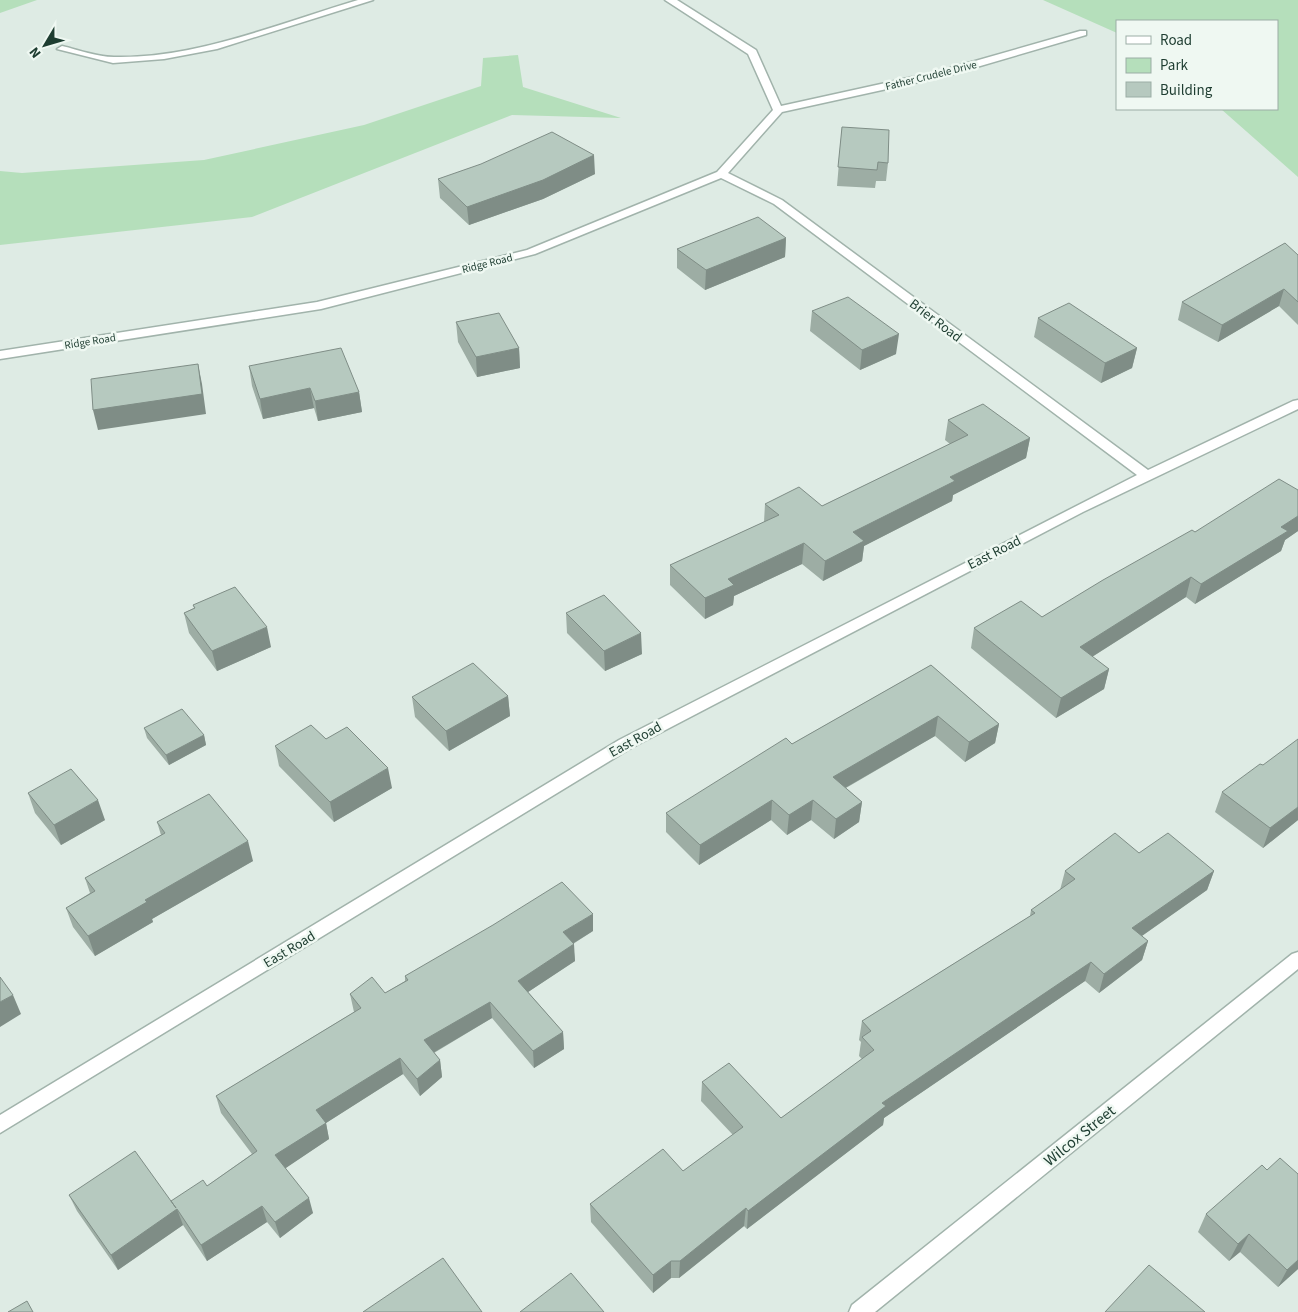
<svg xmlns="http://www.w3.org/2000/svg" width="1298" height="1312" viewBox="0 0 1298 1312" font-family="'Source Sans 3',sans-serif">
  <rect width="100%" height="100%" fill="#deebe4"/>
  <!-- green -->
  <path fill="#b5dfbb" d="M0,0H37L0,13Z
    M1043,0H1298V177L1221,109H1277V21H1117V33Z
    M518,55L523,87L621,118L512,115L252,217L0,245V171L22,173L204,160L364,125L481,86L483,58Z"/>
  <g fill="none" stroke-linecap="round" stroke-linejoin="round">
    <defs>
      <path id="minor" d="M358,0H373L217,49L164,59L113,63L57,49L62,46C79,50 97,57 114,57C195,59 281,23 358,0Z
        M665,0H677L756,50L781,106L940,71L1080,31H1086V35L946,76L782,112L728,173L782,200L1148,470L1293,401L1298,400V409L1083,512L631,748L0,1133V1115L619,740L1137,475L774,204L721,178L535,254L321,309L0,359V351L317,302L527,250L717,172L773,110L748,54Z
        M1298,952V969L875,1312H849L852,1305L1292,954Z"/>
    </defs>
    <!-- minor casing -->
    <use href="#minor" stroke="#a1b3ab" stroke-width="3"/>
    <!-- minor -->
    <use href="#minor" fill="#fff" fill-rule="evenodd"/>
  </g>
  <!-- wall -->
  <path fill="#9dada4" d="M842,127L888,163L886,181H876L875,188L837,186Z
    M595,174L543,199L469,225L440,198L438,179Z
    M786,238L785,257L705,290L677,268V249Z
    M1298,255V325L1279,306L1218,342L1178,320L1182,302Z
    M812,311L896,354L860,370L810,331Z
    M1038,318L1137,348L1132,368L1101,383L1034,337Z
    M456,322L519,348L520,368L477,377L458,342Z
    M249,366L359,392L362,412L318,421L314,408L263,419L252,386Z
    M948,420L1030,438L1026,458L953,495L952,501L864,546L862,561L823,581L802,564L734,596L733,605L705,619L670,585V565L764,522L765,504L822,506L950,444L945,440Z
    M1298,490V531L1285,540L1281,551L1195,604L1186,597L1092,657L1109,669L1104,689L1056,718L971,648L974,628L1042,617L1195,532Z
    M193,605L271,647L217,671L189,633L184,613L194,608Z
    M566,613L642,654L605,671L567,633Z
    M931,665L999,724L995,743L965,762L935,736L846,788L862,802L859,822L834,839L811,820L787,835L771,820L699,865L666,832V813L792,744Z
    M508,696L510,716L449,751L415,717L412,697Z
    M144,728L204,735L206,745L169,765L147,738Z
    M275,746L392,788L334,822L279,766Z
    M1263,765L1298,820L1263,848L1215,812L1222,792Z
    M28,793L105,820L61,845L35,813Z
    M157,822L253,861L152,919L153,922L95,956L73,927L66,908L90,893L85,878L161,835Z
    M1139,853L1214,871L1207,890L1142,936L1148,941L1142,960L1099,993L1085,981L884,1118L883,1125L747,1229L744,1226L679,1278H671L653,1293L591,1222L590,1204L683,1171L733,1135L701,1101L702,1082L781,1118L862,1059L859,1056L861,1042L859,1040L862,1021L1030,916L1031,910L1060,890L1065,871Z
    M593,931L573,944L575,961L528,992L563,1032L564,1049L534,1068L492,1018L434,1053L440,1060L442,1077L420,1096L403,1074L326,1123L329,1139L285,1168L313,1213L280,1238L267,1222L207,1261L183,1225L118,1270L77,1211L69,1195L172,1202L207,1186L252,1154L221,1113L216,1096L354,1012L350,994L385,993L405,981V976Z
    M1267,1170L1298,1174V1269L1278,1287L1240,1252L1229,1261L1198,1232L1206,1214Z"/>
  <!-- shaded-wall -->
  <path fill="#7f8d86" d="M594,155L595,174L543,199L469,225L467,207Z
    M786,238L785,257L705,290L706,270Z
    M1284,289L1279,306L1218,342L1222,325Z
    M899,334L896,354L860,370L862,350Z
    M519,348L520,368L477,377L476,357Z
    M1137,348L1132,368L1101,383L1105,363Z
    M198,364L202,384L206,414L98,430L93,410Z
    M310,388L314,408L263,419L260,399Z
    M359,392L362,412L318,421L315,401Z
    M1030,438L1026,458L953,495L952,501L864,546L862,561L823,581L825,561L853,532L950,477Z
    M1298,516V531L1285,540L1281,551L1195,604L1201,584L1281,527Z
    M804,543L802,564L734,596L733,605L705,619V598L728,579Z
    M1191,577L1186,597L1076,667L1080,647Z
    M267,627L271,647L217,671L212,651Z
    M641,633L642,654L605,671L604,651Z
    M1109,669L1104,689L1056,718L1061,698Z
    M508,696L510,716L449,751L446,731Z
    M938,716L935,736L831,796L833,777Z
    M999,724L995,743L965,762L969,742Z
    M204,735L206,745L169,765L166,755Z
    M388,768L392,788L334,822L330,802Z
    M98,800L105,820L61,845L54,825Z
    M772,800L771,820L699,865L700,845Z
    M813,800L811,820L787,835L789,815Z
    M862,802L859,822L834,839L836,819Z
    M1298,807V820L1263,848L1270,828Z
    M248,841L253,861L152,919L153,922L95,956L88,936L145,900Z
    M1214,871L1207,890L1126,947L1132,928Z
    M593,914V931L564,949L563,932Z
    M1148,941L1142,960L1099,993L1104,974Z
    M574,944L575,961L519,998L518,981Z
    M1091,962L1085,981L884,1118L883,1125L747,1229L748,1211L882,1103Z
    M13,995L21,1014L0,1027V1002Z
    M490,1002L492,1018L426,1057L424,1040Z
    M563,1032L564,1049L534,1068L533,1051Z
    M400,1058L403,1074L326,1123L329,1139L280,1172L275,1155L316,1110Z
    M440,1060L442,1077L420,1096L417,1079Z
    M309,1198L313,1213L280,1238L275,1222Z
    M262,1206L267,1222L207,1261L201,1245Z
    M746,1208L744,1226L679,1278L680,1261Z
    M177,1209L183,1225L118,1270L111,1255Z
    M1249,1234L1240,1252L1229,1261L1238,1244Z
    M1298,1260V1269L1278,1287L1287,1270Z
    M671,1261V1278L653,1293V1275Z"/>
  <!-- building -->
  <path fill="#b6c9bf" stroke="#7f8d86" d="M842,127L889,130L888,163L878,162L877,170L838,167Z
    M552,132L594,155L543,180L467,207L438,179L481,164Z
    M758,217L786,238L706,270L677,249Z
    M1285,243L1298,255V302L1284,289L1222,325L1182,302Z
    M848,297L899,334L862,350L812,311Z
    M1069,303L1137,348L1105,363L1038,318Z
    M499,313L519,348L476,357L456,322Z
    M341,348L359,392L315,401L310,388L260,399L249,366Z
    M198,364L202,394L93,410L91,379Z
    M983,404L1030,438L950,477L955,481L853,532L864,541L825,561L804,543L728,579L734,585L705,598L670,565L779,515L765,504L799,487L822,506L968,435L948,420Z
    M1279,479L1298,490V516L1281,527L1288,531L1201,584L1191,577L1080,647L1109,669L1061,698L974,628L1021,601L1042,617L1103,580L1192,530L1195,532Z
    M235,587L267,627L212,651L184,613L195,608L193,605Z
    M604,595L641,633L604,651L566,613Z
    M473,663L508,696L446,731L412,697Z
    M931,665L999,724L969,742L938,716L833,777L862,802L836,819L813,800L789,815L772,800L700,845L666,813L786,738L792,744Z
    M182,709L204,735L166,755L144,728Z
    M311,725L326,739L347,727L388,768L330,802L275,746Z
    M1298,739V807L1270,828L1222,792L1260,764L1263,765Z
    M71,769L98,800L54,825L28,793Z
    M209,794L248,841L145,900L147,902L88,936L66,908L95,891L85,878L165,833L157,822Z
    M1115,833L1139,853L1168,833L1214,871L1132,928L1148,941L1104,974L1091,962L882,1103L886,1106L748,1211L746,1208L680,1261H671L653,1275L590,1204L663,1149L683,1171L743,1127L702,1082L729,1063L781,1118L874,1050L862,1037L871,1031L862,1021L1035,913L1031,910L1075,879L1065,871Z
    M562,882L593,914L563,932L574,944L518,981L563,1032L533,1051L490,1002L424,1040L440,1060L417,1079L400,1058L316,1110L326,1123L275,1155L309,1198L275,1222L262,1206L201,1245L177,1209L111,1255L69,1195L135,1151L176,1208L171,1201L203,1180L207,1186L257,1151L216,1096L361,1008L350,994L372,977L385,993L408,980L405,976L493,925Z
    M0,977L13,995L0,1002Z
    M1280,1158L1298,1174V1260L1287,1270L1249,1234L1238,1244L1206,1214L1262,1165L1267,1170Z
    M443,1258L482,1312H363Z
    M1149,1265L1205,1312H1105Z
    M571,1273L604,1312H520Z
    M27,1301L33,1312H8Z"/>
  <g text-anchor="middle" stroke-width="5" stroke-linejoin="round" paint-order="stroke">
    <!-- far-street labels -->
    <g font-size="11" fill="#1e3d31" stroke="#eff8f2">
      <text transform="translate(931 75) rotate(-14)" y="4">Father Crudele Drive</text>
      <text transform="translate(487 263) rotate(-14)" y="4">Ridge Road</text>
      <text transform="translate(90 341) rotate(-9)" y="4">Ridge Road</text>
    </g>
    <!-- street labels -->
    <g font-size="14" fill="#1e3d31" stroke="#eff8f2">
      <text transform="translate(936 320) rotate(37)" y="5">Brier Road</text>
      <text transform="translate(994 552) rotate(-27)" y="5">East Road</text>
      <text transform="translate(635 739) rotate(-29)" y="5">East Road</text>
      <text transform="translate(289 949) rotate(-31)" y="5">East Road</text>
    </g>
    <!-- near-street labels -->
    <g font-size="16" fill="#1e3d31" stroke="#eff8f2">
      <text transform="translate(1079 1135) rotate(-39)" y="6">Wilcox Street</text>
    </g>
  </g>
  <!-- legend -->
  <rect x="1116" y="20" width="162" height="90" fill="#eff8f2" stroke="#9bada5"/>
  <rect x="1126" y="36" width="25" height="8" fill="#ffffff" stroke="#9bada5"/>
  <text x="1160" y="45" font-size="15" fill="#1e3d31">Road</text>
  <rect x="1126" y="58" width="25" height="15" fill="#b5dfbb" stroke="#9bada5"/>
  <text x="1160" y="70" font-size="15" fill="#1e3d31">Park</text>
  <rect x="1126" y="82" width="25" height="15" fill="#b6c9bf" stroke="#9bada5"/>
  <text x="1160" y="95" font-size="15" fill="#1e3d31">Building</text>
  <!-- north arrow -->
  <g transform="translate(45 45) rotate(232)" stroke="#eff8f2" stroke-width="4" paint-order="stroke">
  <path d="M0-4L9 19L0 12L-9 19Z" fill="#1e3d31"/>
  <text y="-8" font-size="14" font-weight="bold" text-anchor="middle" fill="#1e3d31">N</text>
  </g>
</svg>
